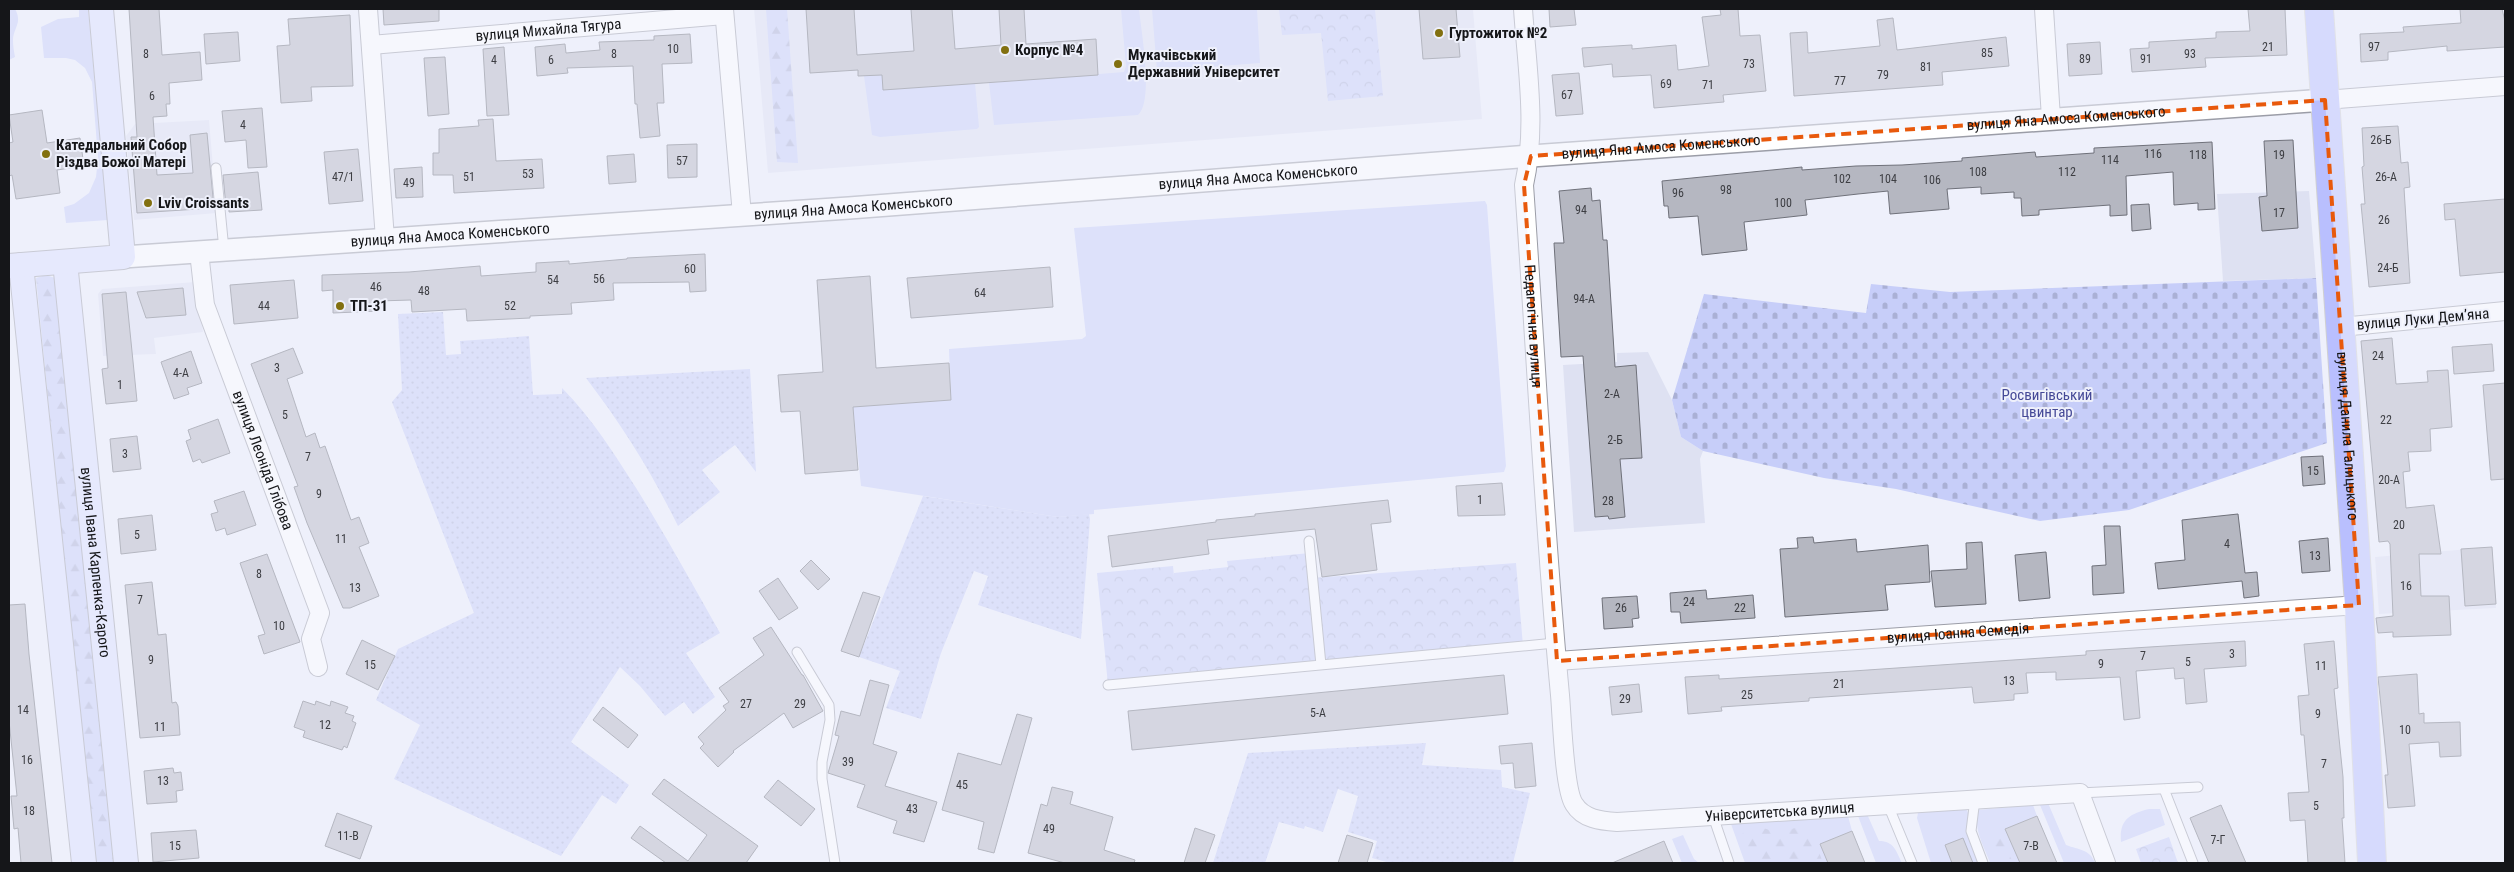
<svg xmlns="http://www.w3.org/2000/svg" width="2514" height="872" viewBox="0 0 2514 872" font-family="'Roboto Condensed',sans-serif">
  <defs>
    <pattern id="forest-firs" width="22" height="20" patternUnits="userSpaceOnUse" patternTransform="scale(1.25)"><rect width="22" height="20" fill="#c7cef9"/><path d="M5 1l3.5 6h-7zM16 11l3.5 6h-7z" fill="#aab0d5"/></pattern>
    <pattern id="cemetery-stones" width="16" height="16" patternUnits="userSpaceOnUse" patternTransform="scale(1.25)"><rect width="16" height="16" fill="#c7cef9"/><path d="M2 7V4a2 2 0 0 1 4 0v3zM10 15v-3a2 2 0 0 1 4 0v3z" fill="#aab0d5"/></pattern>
    <pattern id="park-crowns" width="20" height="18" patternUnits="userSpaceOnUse" patternTransform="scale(1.25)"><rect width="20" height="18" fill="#c7cef9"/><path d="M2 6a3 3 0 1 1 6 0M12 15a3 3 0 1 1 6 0" fill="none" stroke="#aab0d5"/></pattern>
    <pattern id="garden-dots" width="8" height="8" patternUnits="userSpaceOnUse" patternTransform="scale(1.25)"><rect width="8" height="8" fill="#c7cef9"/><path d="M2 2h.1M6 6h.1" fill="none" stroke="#aab0d5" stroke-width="1.8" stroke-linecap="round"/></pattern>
  </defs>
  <rect width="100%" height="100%" fill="#eef0fb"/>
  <!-- built -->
  <path fill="#dee1f2" d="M754,9H1473L1482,119L768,173Z
    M209,120L217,213L134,220L126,136L135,124Z
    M2309,191L2316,278L2223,281L2217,194Z
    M195,282L203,332L154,338L156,354L103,356L98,294L102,289Z
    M1648,352L1672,400L1681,437L1703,451L1700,459L1705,523L1574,532L1563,365L1617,362V353Z
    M2492,547L2496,608L2379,614L2375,557Z"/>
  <!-- grass -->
  <path fill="#c7cef9" d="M9,9H15C23,23 13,28 13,40C13,46 14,52 15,57L9,60Z
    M79,9H88L108,220L66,223L64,207L74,204L89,193L96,177L98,158L92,82L85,68L75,60L66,58H44L41,27L58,19L79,17Z
    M1121,9H1139C1141,30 1154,101 1138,115L994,125L989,83L1124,72L1126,66Z
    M1152,9H1257L1260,63L1157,71Z
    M882,75L883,90L975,83L979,127L977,129L880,137L872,135L864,76Z
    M1485,201L1487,205L1506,466L1504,472L1094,510V514L1058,517L861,486L853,407L951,400L949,349L1082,339L1086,336L1074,228Z
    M2048,803L2066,845C2079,850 2090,849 2095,863H2064L2040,805Z
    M2033,805L2037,816L2005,829L2020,863H1990C1984,846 1973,829 1978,810Z
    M1966,809C1971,817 1970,823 1966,831L1978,863H1931L1917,818L1918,813Z
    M2149,809H2160L2165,825L2121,842C2119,820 2129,814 2149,809Z
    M1867,814L1879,841C1894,841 1896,851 1902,863H1876L1858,816Z
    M1848,816L1852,831L1820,844L1828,863H1745L1731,824Z
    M1683,835L1694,859L1699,863H1682L1672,839Z"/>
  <!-- forest -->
  <path fill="url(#forest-firs)" d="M766,9H787L798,163L777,162Z
    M46,275L55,278L114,863H94L36,278Z
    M1756,826L1783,834C1807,815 1817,845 1823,863H1752L1740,839L1745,829Z
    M2000,833L2013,863H1997L1989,844L1992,834Z"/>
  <!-- cemetery -->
  <path fill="url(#cemetery-stones)" d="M2316,278L2327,443L2129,510L2040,521L1896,489L1824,478L1703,451L1681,437L1672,400L1704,294L1866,313L1871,284L1950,292Z"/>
  <!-- park -->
  <path fill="url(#park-crowns)" d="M1279,9H1375L1383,96L1328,101L1321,33L1282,35Z
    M1310,553L1313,578L1516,563L1523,646L1108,685L1097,573L1173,566L1174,576V573L1228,567L1227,561Z
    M2169,837L2178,863H2141L2136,849Z"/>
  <!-- garden -->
  <path fill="url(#garden-dots)" d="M443,312L446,355L461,354L460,341L529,336L533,395L562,394V388C592,418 615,455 638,491C667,538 693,585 720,633L686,653L715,697L693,714L684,702L665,716L640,686L620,667L571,742L629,785L616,804L602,795L561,856L394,779L420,725L376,700L398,649L474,613L392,402L402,390L398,314Z
    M750,369L756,472L735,445L702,470L720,492L678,526C652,473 622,425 586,378Z
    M923,496L1058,517L1089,514L1090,519L1081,639L978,605L988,576L974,571L941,653L921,719L886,708L900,671L859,657Z
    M1426,743L1422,765L1501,770L1502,787L1530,793L1513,863H1390L1372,858L1377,841L1348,832L1358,796L1338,789L1323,832L1305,826L1304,829L1279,822L1265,863H1213L1248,753Z"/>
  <!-- building -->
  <path fill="#b5b7c1" stroke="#6f717a" d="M129,9H159L162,55L200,52L202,80L169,83L170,104H166L167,116L153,117L157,175L193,173L190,135L207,133L214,208L137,213L131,137H137Z
    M383,9H439V21L384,25Z
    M806,9H854L857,55L914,51L911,9H952L955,49L1001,45L999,9H1024L1026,44L1096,39L1098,75L883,90L882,75L858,76V70L810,73Z
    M1419,9H1456L1460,57L1423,59Z
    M1549,9H1574L1576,25L1550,27Z
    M1720,9H1738L1740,36L1760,35L1766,91L1723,95L1724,102L1654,108L1651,75L1613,77L1612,64L1584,67L1582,48L1632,45V49L1676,45L1678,70L1709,66L1702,17L1721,15Z
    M2248,9H2285L2287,55L2205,58L2206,67L2132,72L2130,49L2149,48V42L2216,38V32L2250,31Z
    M2460,9H2502L2505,21V47L2447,51V46L2388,52V60L2361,62L2360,34L2404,32L2403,27L2461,23Z
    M350,15L353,86L311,87L312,101L281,103L277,46L290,45L288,19Z
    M1893,18L1897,50L2006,37L2009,66L1942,72L1943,85L1794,96L1790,33L1807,32L1808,53L1880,46L1877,20Z
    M238,32L240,61L206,64L204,34Z
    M690,34L692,63L662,64L664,103H657L660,136L640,138L637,104H635L633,66L567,68L568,73L537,76L535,47L565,44L566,53L600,50L599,42L654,40V36Z
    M2100,42L2102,74L2069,76L2067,44Z
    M504,47L509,115L487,116L483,49Z
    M445,57L449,114L428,116L424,58Z
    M1579,73L1583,114L1556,116L1552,75Z
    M262,108L267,167L248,168L246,140L225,142L222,111Z
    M42,110L47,143L80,138L84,166L57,170L60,193L16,199L12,175L9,176V143L13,142L9,115Z
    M493,119L496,161L542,159L544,188L454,193L453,175H433V153H439V129L479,126L478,120Z
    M2398,126L2401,163L2408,162L2410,187L2404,188L2410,283L2369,287L2361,204H2365L2362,167L2364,166L2362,128Z
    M2293,140L2298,228L2262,231L2259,197L2267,196L2264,141Z
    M2212,142L2215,209L2198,210V203L2174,205L2173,172L2126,176L2127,215L2110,216V205L2039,210V215L2022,216L2021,198H2014V192L1981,194V187L1947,189L1949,209L1890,214L1888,191L1858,194L1805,200L1807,215L1744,222L1747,250L1702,255L1698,216L1669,218L1668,206H1664L1662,181L1802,167V170L1856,166L1902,165L1962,161V158L2035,152L2036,157L2094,153V148Z
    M697,144V177L668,178L667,145Z
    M358,149L363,201L329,204L324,152Z
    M634,154L636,182L609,184L607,156Z
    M422,167L423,197L396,198L394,169Z
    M258,172L262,210L229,212V206L226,207L223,175Z
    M1591,188L1592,201L1600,200L1603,240H1607L1615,367L1636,365L1642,458L1620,459L1625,517L1609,519L1608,516L1595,517L1583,356L1561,357L1554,243H1564L1559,191Z
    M2505,199V272L2460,276L2455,219L2445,220L2444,204Z
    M2149,204L2151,229L2132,231L2131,205Z
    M705,254L706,291L690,292L689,282L613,283L614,300L571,303L572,314L530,316V318L467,321L466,309L412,312L411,300L378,301L379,311L333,313V290L322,291V275L409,272L480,266L481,276L536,272V263L569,261V264L627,259V258Z
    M1050,267L1053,307L911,318L907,278Z
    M870,276L876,368L949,363L951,400L853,407L858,470L805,474L800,411L781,412L778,375L823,372L817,280Z
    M294,280L298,318L234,324L230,285Z
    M183,288L186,315L146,318L137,292Z
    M126,292L137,401L106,404L102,369L108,368L102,294Z
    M2392,338L2396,384L2428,382L2427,371L2448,370L2452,427L2430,429L2431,451L2408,452L2410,471L2403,472L2406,508L2434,505L2441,554H2419L2421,596H2449L2451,635L2393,637V632L2378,633L2376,618L2393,616L2390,544L2388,541L2379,542L2361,341Z
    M2492,344L2494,371L2454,374L2452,347Z
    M293,348L303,373L287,379L306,437L315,433L320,448L325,446L351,520L359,517L369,543L359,547L379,596L350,608H343L307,523L294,487L298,486L251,364Z
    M191,351L202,383L187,388L189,394L174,399L161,362Z
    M2505,383V479L2491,480L2483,385Z
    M218,419L230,453L202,463L200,459L193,462L186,441L191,439L188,430Z
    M137,436L141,469L113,472L110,439Z
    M2323,456L2325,484L2303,486L2301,457Z
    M1502,483L1505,515L1458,516L1456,486Z
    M244,491L256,525L227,535L225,528L216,531L211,514L218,512L214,501Z
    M1388,500L1391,522L1371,524L1377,570L1322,577L1315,529L1207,540L1209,554L1112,567L1108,536L1216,522V520L1255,516V514Z
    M2238,514L2245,573L2257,572L2259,596L2244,598L2242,581L2158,589L2155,563L2185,560L2182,520Z
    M152,515L156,550L121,554L118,519Z
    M2104,526H2120L2124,593L2093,595L2092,566L2106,565Z
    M1813,537L1814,543L1856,539L1857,552L1928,545L1930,582L1885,585L1888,610L1785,617L1780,549L1798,548L1797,538Z
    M2328,538L2330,571L2302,573L2299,541Z
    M1982,542L1986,604L1935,607L1931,571L1967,569L1966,543Z
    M2492,547L2496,604L2465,606L2461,549Z
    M2046,552L2050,598L2019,601L2015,555Z
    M267,554L300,642L264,654L258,636L265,634L240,563Z
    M811,560L830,579L818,590L800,571Z
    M778,578L798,608L779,620L759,591Z
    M152,582L158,635L166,634L172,703L176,702L178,706L180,735L140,738L125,585Z
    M1706,590L1707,599L1753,595L1755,618L1681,623L1680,612H1671L1670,593Z
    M863,592L880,597L859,657L841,651Z
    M1637,596L1639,618L1632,619L1633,627L1604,629L1602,598Z
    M25,604L29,654L52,863H21L18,828L14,829L11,796H17L9,721V605Z
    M771,627L802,675H803L823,711L793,728L784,713L733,751L734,752L718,767L700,748L704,744L698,737L726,710L723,706L729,702L719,688L764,655L753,638Z
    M362,640L395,656L378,690L346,674Z
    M2245,641L2246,666L2204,669L2207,702L2186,704L2184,678L2175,679L2174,668L2136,671L2140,718L2124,720L2120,677L2056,680V672L2026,673L2028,693L2014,694V700L1974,703L1972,687L1809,698V701L1721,707L1722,711L1688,714L1685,677L1719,675V679L1853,671L2086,655V651Z
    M2334,641L2338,688L2334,689L2343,777L2344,818H2342L2345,863H2308L2305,820L2290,821L2288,793L2309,792L2304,735H2301L2298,696L2309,695L2304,644Z
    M2417,674L2419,714L2424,713V723L2460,722L2461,756L2440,757L2439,742L2409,744L2415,806L2388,808L2385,775H2388L2378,677Z
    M1504,675L1508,714L1132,750L1128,711Z
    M870,680L889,685L873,744L897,752L885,786L937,802L924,842L893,833L897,821L857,807L865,785L828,773L839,736L835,735L841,711L860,716Z
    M1639,684L1642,712L1612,715L1609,687Z
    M303,701L315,705L316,701L330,706L331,701L348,707L345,713L354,716L352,721L356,723L347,748L344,746L342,750L303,737L305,731L294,727Z
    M603,707L638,735L628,748L593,720Z
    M1017,714L1032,718L994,853L978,849L984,822L942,810L958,753L1001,765Z
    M1532,743L1536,786L1515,788L1513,763L1501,764L1499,746Z
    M173,768L174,773L181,772L183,790L176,791L177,802L147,804L144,771Z
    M664,779L758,846L746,863H666L631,838L640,826L688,861L707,835L652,794Z
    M778,780L815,809L801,826L764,797Z
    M1052,787L1073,792L1070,804L1113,817L1104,850L1135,860L1134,863H1065L1028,853L1041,804L1047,806Z
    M2221,805L2246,863H2209L2190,818Z
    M337,813L372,826L360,859L325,846Z
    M2037,816L2057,863H2020L2005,829Z
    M1195,828L1215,835L1205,863H1184Z
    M196,830L199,858L153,862L151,833Z
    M1852,831L1865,863H1828L1820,844Z
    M1347,835L1373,843L1367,863H1338Z
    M1963,838L1973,863H1952L1945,845Z
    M1664,841L1673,863H1612Z"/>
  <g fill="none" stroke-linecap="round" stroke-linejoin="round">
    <defs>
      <path id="service" d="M216,168L224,250
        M1309,541L1321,665
        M797,652L829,705L830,720L822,762V779L835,863
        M1108,685L1555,643
        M2164,789L2193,863
        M2080,793L2198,787
        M1975,799L1971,831L1983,863
        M1888,805L1912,863
        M1713,816L1729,863"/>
      <g id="minor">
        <path d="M368,9L385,239"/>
        <path d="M724,9L742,215"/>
        <path id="s1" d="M1523,9C1527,68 1537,127 1524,185C1536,355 1544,526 1560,695C1562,717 1564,789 1574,804C1583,819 1601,821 1617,822L2080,793L2106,863"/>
        <path d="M2044,9L2051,118"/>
        <path id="s2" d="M371,45L724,15"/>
        <path d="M2325,100L2505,86"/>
        <path id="s3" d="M199,252L205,305L320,613L311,639L318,667"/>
        <path d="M2341,327L2505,311"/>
        <path id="s4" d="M1557,661L2359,605"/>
      </g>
      <g id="tertiary">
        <path id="s5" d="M123,257L849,208L1531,156L2325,100"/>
      </g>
      <g id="secondary">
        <path id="s6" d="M65,262L126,863"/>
        <path d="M21,265L84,863"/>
        <path d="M9,266L123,257L101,9"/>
      </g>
      <g id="primary">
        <path id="s7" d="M2319,9L2359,605L2372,863"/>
      </g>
    </defs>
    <!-- service casing -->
    <use href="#service" stroke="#9b9da7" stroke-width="11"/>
    <!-- minor casing -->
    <use href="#minor" stroke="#9b9da7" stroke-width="20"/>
    <!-- tertiary casing -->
    <use href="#tertiary" stroke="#9b9da7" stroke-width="24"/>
    <!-- secondary casing -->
    <use href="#secondary" stroke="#9b9da7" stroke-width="26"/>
    <!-- primary casing -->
    <use href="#primary" stroke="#d0d0d1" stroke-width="30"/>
    <!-- service -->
    <use href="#service" stroke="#fff" stroke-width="9"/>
    <!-- minor -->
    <use href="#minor" stroke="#fff" stroke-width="18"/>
    <!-- tertiary -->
    <use href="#tertiary" stroke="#fff" stroke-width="21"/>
    <!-- secondary -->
    <use href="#secondary" stroke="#dcdfff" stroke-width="24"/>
    <!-- primary -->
    <use href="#primary" stroke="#b9bffe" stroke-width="28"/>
  </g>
  <!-- marked area -->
  <path d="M0 0H2514V872H0ZM2325,100L2359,605L1557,661L1524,185L1531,156Z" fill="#eef0fb" fill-opacity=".55" fill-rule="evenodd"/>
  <path fill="none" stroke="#e8590c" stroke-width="4" stroke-dasharray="10 6" stroke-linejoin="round" d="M2325,100L2359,605L1557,661L1524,185L1531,156Z"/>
  <!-- markers -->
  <g fill="#827010" stroke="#eef0fb" stroke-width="2">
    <circle cx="1439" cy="33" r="5"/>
    <circle cx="1005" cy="50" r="5"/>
    <circle cx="1118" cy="64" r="5"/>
    <circle cx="46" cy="154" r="5"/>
    <circle cx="148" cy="203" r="5"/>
    <circle cx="340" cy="306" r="5"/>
  </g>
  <g text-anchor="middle" stroke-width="4" stroke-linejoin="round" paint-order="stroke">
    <!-- number labels -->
    <g font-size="12" fill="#3d3e43">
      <text x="2268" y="51">21</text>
      <text x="2374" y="51">97</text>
      <text x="673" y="53">10</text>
      <text x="1987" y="57">85</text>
      <text x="146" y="58">8</text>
      <text x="614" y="58">8</text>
      <text x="2190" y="58">93</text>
      <text x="2085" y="63">89</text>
      <text x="2146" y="63">91</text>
      <text x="494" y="64">4</text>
      <text x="551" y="64">6</text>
      <text x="1749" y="68">73</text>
      <text x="1926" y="71">81</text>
      <text x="1883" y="79">79</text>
      <text x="1840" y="85">77</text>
      <text x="1666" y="88">69</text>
      <text x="1708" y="89">71</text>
      <text x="1567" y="99">67</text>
      <text x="152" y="100">6</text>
      <text x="243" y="129">4</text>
      <text x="2381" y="144">26-Б</text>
      <text x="2153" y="158">116</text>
      <text x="2198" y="159">118</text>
      <text x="2279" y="159">19</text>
      <text x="2110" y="164">114</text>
      <text x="682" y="165">57</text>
      <text x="1978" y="176">108</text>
      <text x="2067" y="176">112</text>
      <text x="528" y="178">53</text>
      <text x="343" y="181">47/1</text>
      <text x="469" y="181">51</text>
      <text x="2386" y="181">26-А</text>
      <text x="1842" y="183">102</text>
      <text x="1888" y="183">104</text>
      <text x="1932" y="184">106</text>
      <text x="409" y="187">49</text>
      <text x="1726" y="194">98</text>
      <text x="1678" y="197">96</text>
      <text x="1783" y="207">100</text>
      <text x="1581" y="214">94</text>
      <text x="2279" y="217">17</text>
      <text x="2384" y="224">26</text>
      <text x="2388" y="272">24-Б</text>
      <text x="690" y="273">60</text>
      <text x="599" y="283">56</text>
      <text x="553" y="284">54</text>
      <text x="376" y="291">46</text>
      <text x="424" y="295">48</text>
      <text x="980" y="297">64</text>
      <text x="1584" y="303">94-А</text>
      <text x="264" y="310">44</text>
      <text x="510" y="310">52</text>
      <text x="2378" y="360">24</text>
      <text x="277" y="372">3</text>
      <text x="181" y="377">4-А</text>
      <text x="120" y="389">1</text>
      <text x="1612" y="398">2-А</text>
      <text x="285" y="419">5</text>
      <text x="2386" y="424">22</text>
      <text x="1615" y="444">2-Б</text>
      <text x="125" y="458">3</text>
      <text x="308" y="461">7</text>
      <text x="2313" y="475">15</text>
      <text x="2389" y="484">20-А</text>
      <text x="319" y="498">9</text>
      <text x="1480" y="504">1</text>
      <text x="1608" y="505">28</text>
      <text x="2399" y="529">20</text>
      <text x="137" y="539">5</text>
      <text x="341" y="543">11</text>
      <text x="2227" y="548">4</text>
      <text x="2315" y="560">13</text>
      <text x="259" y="578">8</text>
      <text x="2406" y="590">16</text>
      <text x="355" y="592">13</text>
      <text x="140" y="604">7</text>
      <text x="1689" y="606">24</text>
      <text x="1621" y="612">26</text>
      <text x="1740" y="612">22</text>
      <text x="279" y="630">10</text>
      <text x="2232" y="658">3</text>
      <text x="2143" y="660">7</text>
      <text x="151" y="664">9</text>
      <text x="2188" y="666">5</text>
      <text x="2101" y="668">9</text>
      <text x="370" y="669">15</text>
      <text x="2321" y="670">11</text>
      <text x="2009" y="685">13</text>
      <text x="1839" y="688">21</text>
      <text x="1747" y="699">25</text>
      <text x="1625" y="703">29</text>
      <text x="746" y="708">27</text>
      <text x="800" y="708">29</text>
      <text x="23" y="714">14</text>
      <text x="1318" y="717">5-А</text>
      <text x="2318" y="718">9</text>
      <text x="325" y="729">12</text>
      <text x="160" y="731">11</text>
      <text x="2405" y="734">10</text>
      <text x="27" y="764">16</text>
      <text x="848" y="766">39</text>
      <text x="2324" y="768">7</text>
      <text x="163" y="785">13</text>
      <text x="962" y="789">45</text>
      <text x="2316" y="810">5</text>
      <text x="912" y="813">43</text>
      <text x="29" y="815">18</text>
      <text x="1049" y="833">49</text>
      <text x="348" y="840">11-В</text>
      <text x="2218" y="844">7-Г</text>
      <text x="175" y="850">15</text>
      <text x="2031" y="850">7-В</text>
    </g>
    <!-- street labels -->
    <g font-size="15" fill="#151619" stroke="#eef0fb">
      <text dy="5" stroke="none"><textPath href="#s2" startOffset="178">вулиця Михайла Тягура</textPath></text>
      <text dy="5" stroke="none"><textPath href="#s5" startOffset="1948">вулиця Яна Амоса Коменського</textPath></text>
      <text dy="5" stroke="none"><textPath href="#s5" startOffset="1542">вулиця Яна Амоса Коменського</textPath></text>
      <text dy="5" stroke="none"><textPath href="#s5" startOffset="1138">вулиця Яна Амоса Коменського</textPath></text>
      <text dy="5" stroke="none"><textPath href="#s5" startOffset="732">вулиця Яна Амоса Коменського</textPath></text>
      <text dy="5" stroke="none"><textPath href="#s5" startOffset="328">вулиця Яна Амоса Коменського</textPath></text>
      <text transform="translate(2423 319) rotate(-5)" y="5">вулиця Луки Демʼяна</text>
      <text dy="5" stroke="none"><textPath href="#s1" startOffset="318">Педагогічна вулиця</textPath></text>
      <text dy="5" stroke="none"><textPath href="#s7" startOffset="428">вулиця Данила Галицького</textPath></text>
      <text dy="5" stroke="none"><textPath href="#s3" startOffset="219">вулиця Леоніда Глібова</textPath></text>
      <text dy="5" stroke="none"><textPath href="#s6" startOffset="302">вулиця Івана Карпенка-Карого</textPath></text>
      <text dy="5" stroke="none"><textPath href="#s4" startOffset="402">вулиця Іоанна Семедія</textPath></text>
      <text dy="5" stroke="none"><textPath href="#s1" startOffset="1010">Університетська вулиця</textPath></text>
    </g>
    <!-- poi labels -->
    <g font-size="15" font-weight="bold" fill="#151619" stroke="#eef0fb" text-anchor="start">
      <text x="1449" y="38">Гуртожиток №2</text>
      <text x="1015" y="55">Корпус №4</text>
      <text x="1128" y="60">Мукачівський<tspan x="1128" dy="17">Державний Університет</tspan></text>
      <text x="56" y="150">Катедральний Собор<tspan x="56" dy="17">Різдва Божої Матері</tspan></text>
      <text x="158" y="208">Lviv Croissants</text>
      <text x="350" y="311">ТП-31</text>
    </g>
    <!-- park labels -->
    <g font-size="15" fill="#454997" stroke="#eef0fb">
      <text x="2047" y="400">Росвигівський<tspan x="2047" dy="17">цвинтар</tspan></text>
    </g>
  </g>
  <!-- border -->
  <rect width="2514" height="872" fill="none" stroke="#151619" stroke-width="20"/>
</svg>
